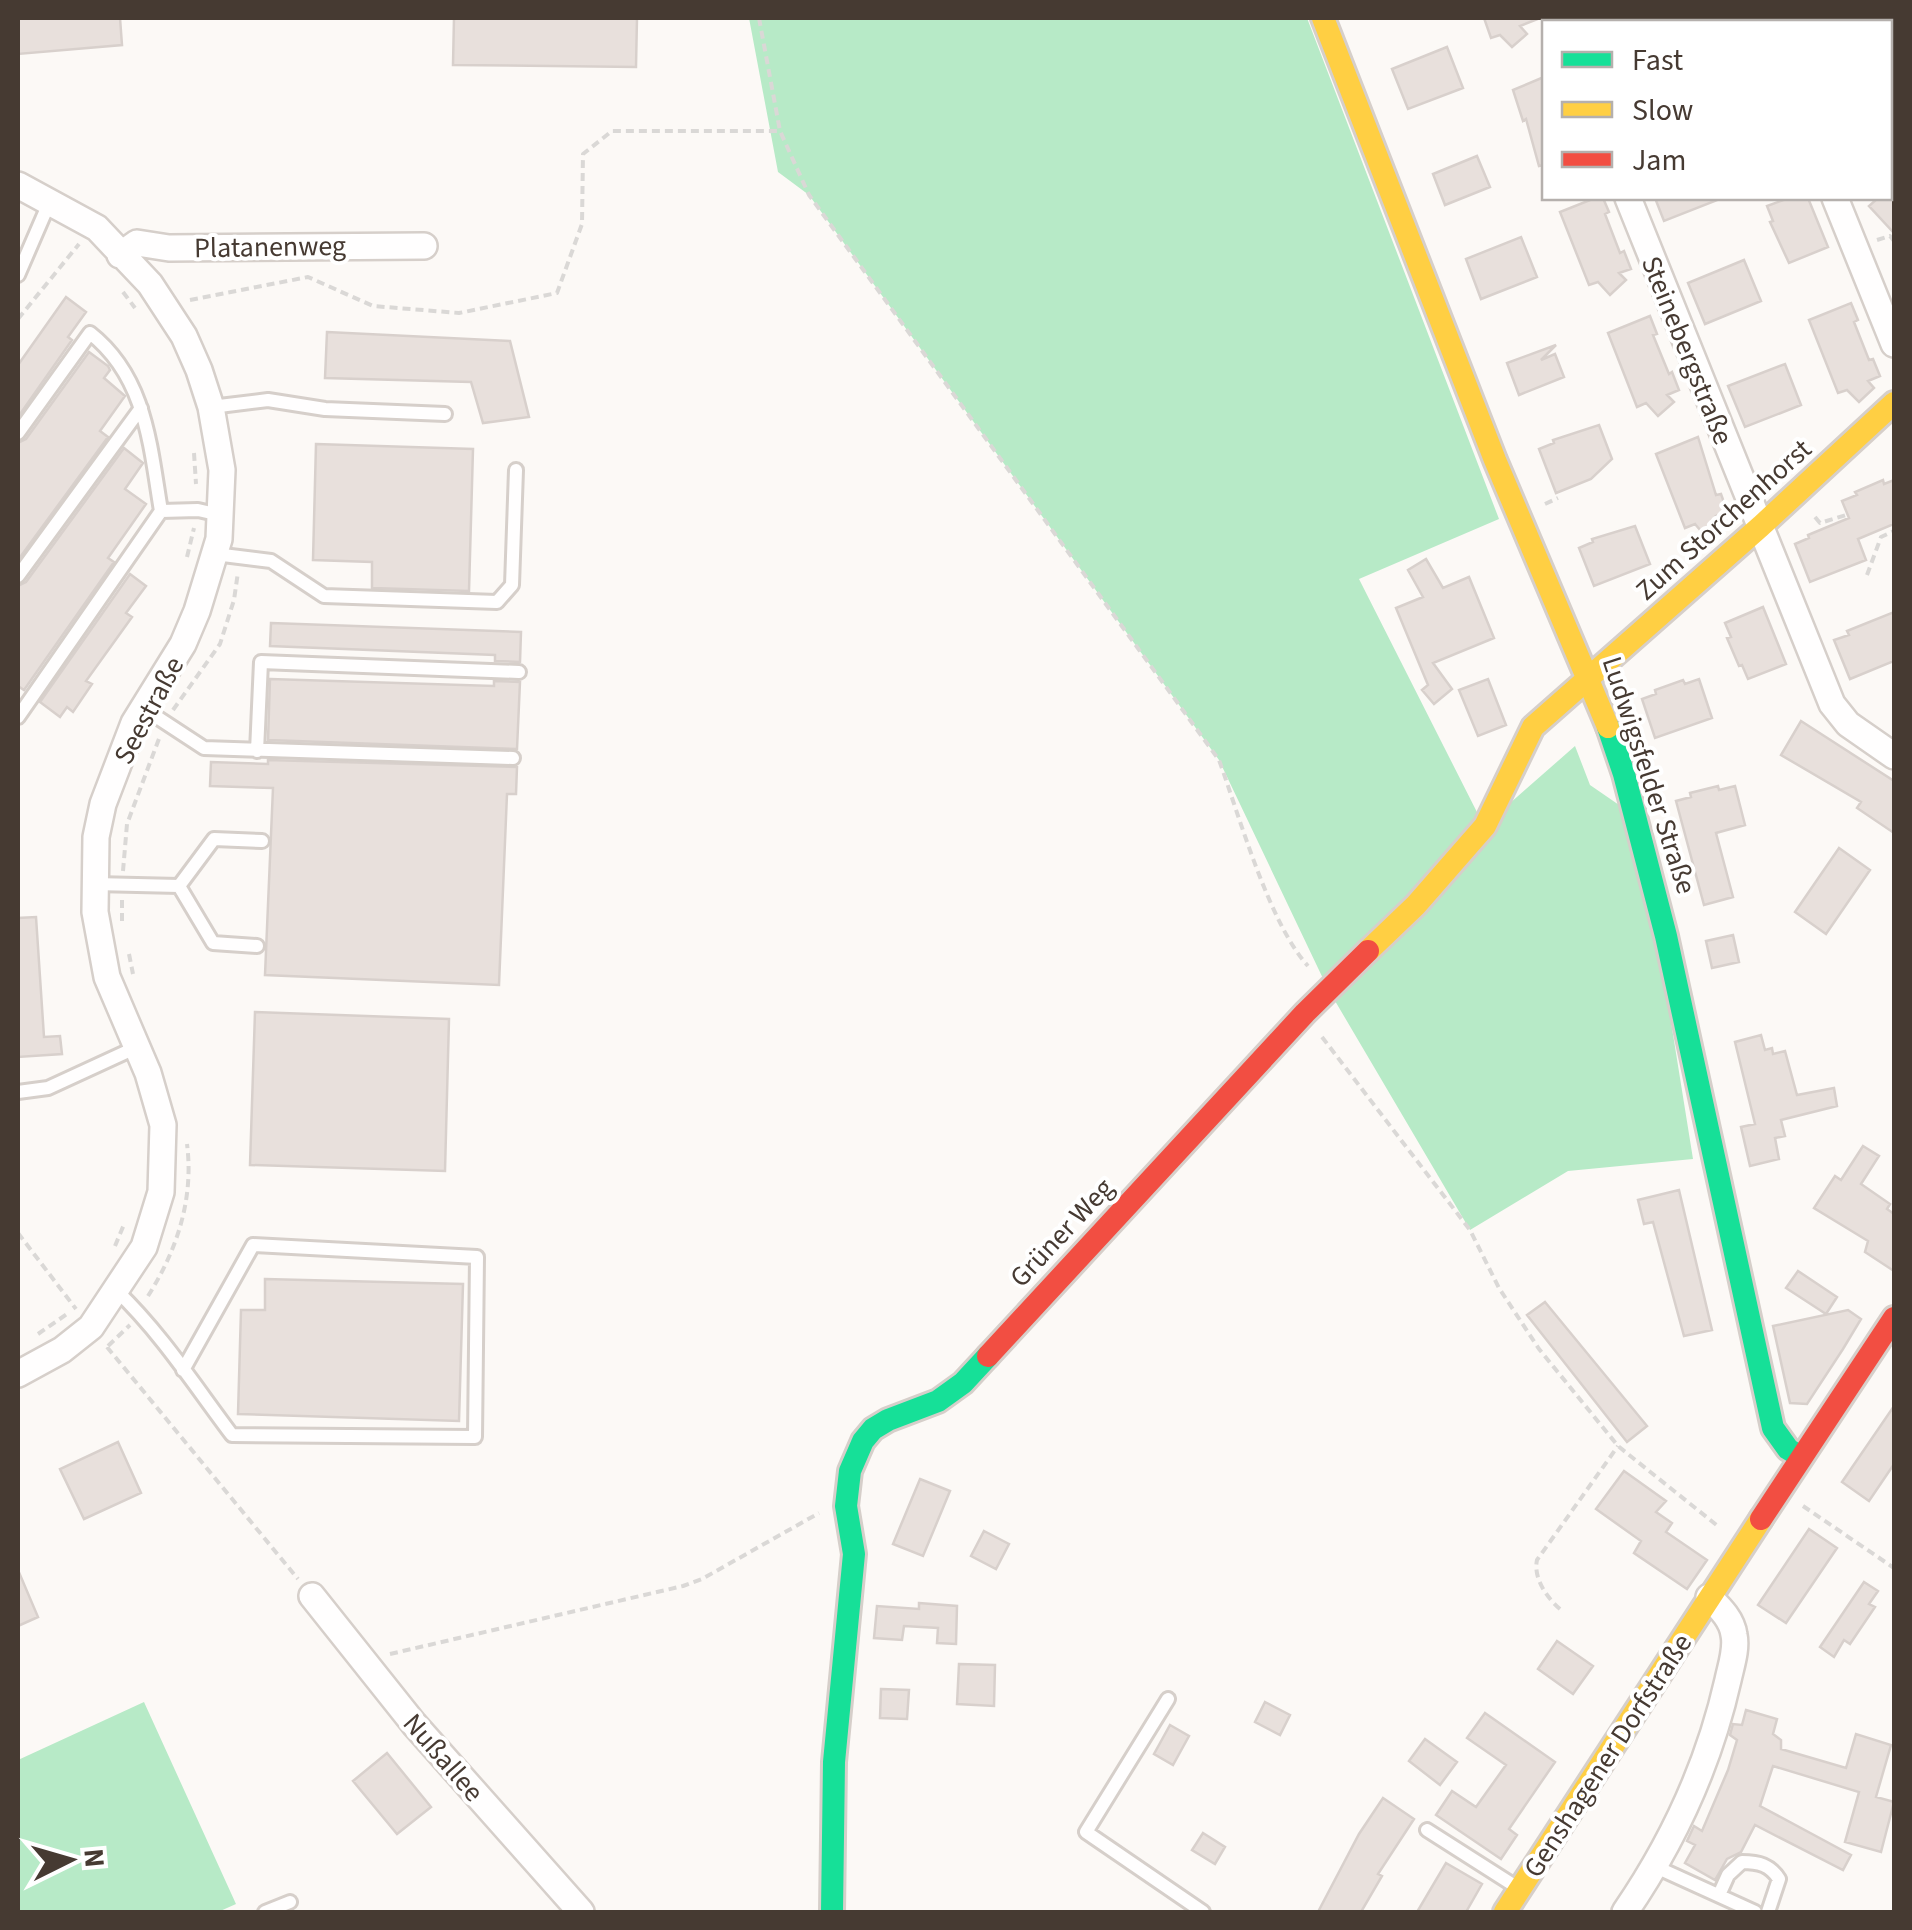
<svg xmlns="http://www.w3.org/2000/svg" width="1912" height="1930" viewBox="0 0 1912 1930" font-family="'Source Sans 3',sans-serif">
  <rect width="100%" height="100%" fill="#fcf9f6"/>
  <!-- green -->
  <path fill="#b7eac7" d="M749,18H1307L1499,519L1359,579L1484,826L1575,746L1590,785L1622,807L1654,916L1693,1159L1568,1171L1470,1230L1328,989L1219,760L809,195L778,172Z
    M144,1702L236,1904L218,1912H18V1760Z"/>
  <!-- building -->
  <path fill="#e8e0dc" stroke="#d8d0cc" stroke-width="2.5" d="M18,18H120L122,45L18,54Z
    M454,18H637L636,67L453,65Z
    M1484,18H1540L1520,26L1527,34L1512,47L1500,35L1491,38Z
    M1447,47L1463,88L1408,109L1392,69Z
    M1544,77V165L1539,166L1526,119L1523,121L1513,90Z
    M1477,156L1490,187L1445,205L1433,174Z
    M1595,198H1603L1609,212L1605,214L1620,253L1624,251L1631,269L1619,273L1626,280L1610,295L1598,282L1589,285L1560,212Z
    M1655,198H1720V199L1664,221Z
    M1789,198H1808L1828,247L1789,263L1770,222L1773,221L1767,206Z
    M1878,198H1894V233L1869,206Z
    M1521,237L1537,277L1481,299L1466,259Z
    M1744,260L1761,301L1705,324L1688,283Z
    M66,297L86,312L68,337L72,340L18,417V365Z
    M1851,303L1858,320L1854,322L1869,360L1873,359L1880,376L1868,381L1874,388L1859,402L1847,390L1838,393L1809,320Z
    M1650,316L1657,334L1653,335L1669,374L1672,372L1679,390L1667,395L1674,402L1658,416L1646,403L1637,407L1608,333Z
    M327,332L510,341L529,417L483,423L471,382L325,378Z
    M1556,345L1541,360L1555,354L1564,377L1519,395L1507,363Z
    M89,352L108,366L110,370L104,378L125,396L100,431L108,437L18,560V443L26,439Z
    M1785,364L1801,405L1745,427L1728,386Z
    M1599,425L1612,459L1591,479L1556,493L1539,449L1554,443L1553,440Z
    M1698,437L1716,495L1721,494L1727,511L1716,516L1721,523L1706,537L1695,524L1685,528L1656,454Z
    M316,444L473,449L469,591L372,588V562L313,560Z
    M124,448L143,463L125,489L146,504L108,558L114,562L24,690L18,686V586L26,582Z
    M1883,480L1884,484L1894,480V524L1858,539L1866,560L1810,582L1795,544L1809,538L1808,535L1849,518L1842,501L1857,495L1855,492Z
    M1635,526L1650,564L1594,586L1579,548L1593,542L1592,539Z
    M1426,559L1443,588L1469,577L1494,638L1433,663L1452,689L1434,704L1422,690L1428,685L1396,608L1423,597L1408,570Z
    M130,574L146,586L126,613L132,617L86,681L92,684L73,712L67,707L60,717L40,702Z
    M1763,607L1786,664L1748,679L1742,665L1739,666L1727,638L1731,637L1725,623Z
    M1894,612V661L1850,679L1834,640L1849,635L1847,631Z
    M271,623L521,632L520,662L495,661V655L270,646Z
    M270,679L494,686V681L520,682L517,749L268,740Z
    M1488,679L1506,725L1478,736L1459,690Z
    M1699,679L1712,718L1655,738L1642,699L1656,694L1655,690L1683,680L1685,684Z
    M1801,721L1894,781V833L1857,808L1861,802L1781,755Z
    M268,760L517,767L516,794H507L499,985L265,975L273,788L210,786L211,762L268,764Z
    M1718,786L1719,790L1735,786L1745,825L1716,833L1733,897L1704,905L1676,801L1691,797L1690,793Z
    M1839,848L1870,870L1826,934L1795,912Z
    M36,917L44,1037L60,1036L62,1054L18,1057V918Z
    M1733,935L1739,962L1712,968L1706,941Z
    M255,1012L449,1019L445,1171L250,1165Z
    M1761,1035L1765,1050L1772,1048L1773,1054L1785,1051L1797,1095L1834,1088L1837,1106L1781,1120L1785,1136L1775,1138L1779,1159L1750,1166L1741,1127L1755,1124L1735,1042Z
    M1863,1146L1879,1156L1861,1184L1890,1204L1887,1209L1894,1214V1271L1865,1252L1868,1241L1814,1208L1835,1176L1841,1180Z
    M1679,1190L1712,1330L1684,1336L1653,1222L1644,1224L1638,1200Z
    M1798,1271L1837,1297L1826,1314L1786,1288Z
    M265,1279L463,1284L459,1421L238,1414L241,1310H265Z
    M1545,1302L1647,1426L1627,1442L1527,1315Z
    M1848,1310L1861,1319L1843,1349L1807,1404L1790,1403L1773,1326Z
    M1894,1406V1464L1869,1501L1842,1482Z
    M118,1442L141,1493L84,1519L60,1469Z
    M1624,1471L1666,1501L1656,1512L1672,1523L1666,1532L1707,1560L1687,1589L1634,1553L1641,1541L1596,1509Z
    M920,1479L950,1491L923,1556L893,1544Z
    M1809,1529L1837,1548L1786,1623L1758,1605Z
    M984,1531L1009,1544L996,1569L971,1556Z
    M18,1570L38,1617L18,1626Z
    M1864,1582L1878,1591L1869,1604L1875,1607L1850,1644L1844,1640L1834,1657L1820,1647Z
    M919,1603L957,1606L956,1644L937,1643L938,1628L904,1626L902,1640L874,1638L877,1606L919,1609Z
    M1557,1641L1593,1666L1573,1694L1538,1669Z
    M959,1664L995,1665L994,1706L957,1704Z
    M881,1689L909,1690L907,1719L880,1718Z
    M1265,1702L1290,1715L1280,1735L1255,1722Z
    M1746,1710L1777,1719L1773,1734L1781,1740V1749L1846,1768L1856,1734L1891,1745L1876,1797L1894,1802L1881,1852L1845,1842L1859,1792L1773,1766L1760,1806L1851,1855L1843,1870L1755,1825L1741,1852L1727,1859L1715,1880L1685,1863L1695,1845L1687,1841L1694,1826L1702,1831L1728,1770L1737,1740L1730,1735L1733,1724L1742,1725Z
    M1485,1713L1555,1762L1509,1829L1517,1835L1501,1859L1436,1815L1452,1791L1476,1807L1506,1765L1467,1738Z
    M1170,1725L1189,1736L1173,1765L1154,1754Z
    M1425,1739L1457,1762L1440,1785L1409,1761Z
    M387,1753L431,1807L397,1834L353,1781Z
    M1383,1798L1414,1819L1378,1874L1382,1876L1361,1912H1318L1359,1834Z
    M1203,1833L1225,1847L1215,1864L1192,1850Z
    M1446,1863L1482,1884L1466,1912H1417Z"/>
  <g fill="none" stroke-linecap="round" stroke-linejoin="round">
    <defs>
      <path id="lane" d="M18,275L50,201
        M211,407L268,400L325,409L445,414
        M18,433L90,333C146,377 150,445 161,511L198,510L220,515
        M215,554L271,561L324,596L497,602L512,585L516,470
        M18,576L141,408
        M143,708L204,748L513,758
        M18,717L161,511
        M257,751L261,662L519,672
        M95,884L179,886L214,839L262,841
        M179,886L213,943L257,946
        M18,1092L48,1088L137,1047
        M117,1291C161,1333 195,1386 232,1435L475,1437L477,1257L253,1245L183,1370
        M1168,1699L1086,1832L1203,1912
        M1427,1830L1518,1888
        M1656,1867L1755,1912
        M1719,1895L1728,1875L1742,1862C1759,1862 1770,1865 1779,1879L1768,1912
        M265,1912L290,1902"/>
      <path id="street" d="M1556,18L1558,22
        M1763,18L1765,22
        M1890,146L1894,141
        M18,185L97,228L150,284L184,336L199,370L211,407L222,470L219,539L197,611L183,644L134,723L103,804L96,837L95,912L107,977L148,1073L163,1125L161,1192L144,1247L91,1327L62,1350L18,1374
        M1628,198L1832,704L1848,724L1894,756
        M1835,198L1894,344
        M120,255L137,243L169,248L424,246
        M312,1596L414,1724L581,1912
        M1625,1912C1673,1842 1709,1764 1728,1680C1731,1666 1737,1649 1734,1635C1732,1619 1719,1607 1709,1597"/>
      <path id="fast" d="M1608,727L1624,774L1666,936L1773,1428L1788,1449L1801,1457
        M832,1912L834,1762L854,1554L846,1506L850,1471L863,1441L873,1429L888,1420L938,1401L963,1383L988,1356"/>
      <path id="slow" d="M1323,18L1495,460L1608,727
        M1368,951L1416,905L1485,826L1533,727L1761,526L1894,403
        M1505,1912L1761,1519"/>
      <path id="jam" d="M988,1356L1305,1013L1368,951
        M1761,1519L1894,1318"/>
    </defs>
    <!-- lane casing -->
    <use href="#lane" stroke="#d6cfca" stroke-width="18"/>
    <!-- street casing -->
    <use href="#street" stroke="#d6cfca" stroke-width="30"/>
    <!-- fast casing -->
    <use href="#fast" stroke="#d6cfca" stroke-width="28"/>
    <!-- slow casing -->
    <use href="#slow" stroke="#d6cfca" stroke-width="28"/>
    <!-- jam casing -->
    <use href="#jam" stroke="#d6cfca" stroke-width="28"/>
    <!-- path -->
    <path stroke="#dad8d6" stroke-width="4" stroke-dasharray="8 5" stroke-linecap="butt" d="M759,18L780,131L809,195L1219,760C1240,818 1269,923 1308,966
      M1877,240L1890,236L1894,241
      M123,292L135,308
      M190,300L308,277L373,306L459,313L557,293L582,224L583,154L612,131H780
      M18,319L79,244
      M194,453L196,484
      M1545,504L1558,498
      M1815,517L1820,523L1846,515
      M187,557L194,528
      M1867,575L1881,537L1894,531
      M173,710L220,644L234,600L238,572
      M1645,751L1657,746
      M123,871L127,824L160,736
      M122,921V900
      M129,954L133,974
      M1322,1037L1470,1230L1499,1288L1539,1349L1618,1446L1719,1527
      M18,1233L76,1309
      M115,1246L125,1222
      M148,1296C177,1250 194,1199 187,1144
      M38,1334L67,1314
      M108,1346L130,1325
      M107,1347L298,1579
      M1803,1506L1894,1568
      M1560,1609C1547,1598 1533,1578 1537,1560L1618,1446
      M390,1654L683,1586L702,1579L819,1513"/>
    <!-- lane -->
    <use href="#lane" stroke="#fffefe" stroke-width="12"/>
    <!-- street -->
    <use href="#street" stroke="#fffefe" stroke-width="25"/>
    <!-- fast -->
    <use href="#fast" stroke="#16e098" stroke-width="22"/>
    <!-- slow -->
    <use href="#slow" stroke="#ffcf43" stroke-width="22"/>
    <!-- jam -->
    <use href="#jam" stroke="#f24e42" stroke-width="22"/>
  </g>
  <g text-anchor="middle" stroke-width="8" stroke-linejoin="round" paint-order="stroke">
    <!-- street labels -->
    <g font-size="28" fill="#463a32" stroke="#fff">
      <text transform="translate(270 246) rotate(-1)" y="10">Platanenweg</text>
      <text transform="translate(1688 350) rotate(68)" y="10">Steinebergstraße</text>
      <text transform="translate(1723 519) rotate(-42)" y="10">Zum Storchenhorst</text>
      <text transform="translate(148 710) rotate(-62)" y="10">Seestraße</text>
      <text transform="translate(1650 775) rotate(72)" y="10">Ludwigsfelder Straße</text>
      <text transform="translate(1061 1232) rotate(-47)" y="10">Grüner Weg</text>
      <text transform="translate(1607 1755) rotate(-57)" y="10">Genshagener Dorfstraße</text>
      <text transform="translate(444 1757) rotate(49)" y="10">Nußallee</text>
    </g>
  </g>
  <!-- border -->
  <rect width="1912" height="1930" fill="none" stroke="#463a32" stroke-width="40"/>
  <!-- legend -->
  <rect x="1542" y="20" width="350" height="180" fill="#ffffff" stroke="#b5b0ad" stroke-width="2.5"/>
  <rect x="1562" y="52" width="50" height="15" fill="#16e098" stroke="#b5b0ad" stroke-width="2.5"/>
  <text x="1632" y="70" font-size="30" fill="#463a32">Fast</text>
  <rect x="1562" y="102" width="50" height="15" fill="#ffcf43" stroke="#b5b0ad" stroke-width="2.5"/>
  <text x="1632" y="120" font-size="30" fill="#463a32">Slow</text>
  <rect x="1562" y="152" width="50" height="15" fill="#f24e42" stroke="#b5b0ad" stroke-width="2.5"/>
  <text x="1632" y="170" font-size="30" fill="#463a32">Jam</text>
  <!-- north arrow -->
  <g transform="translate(70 1860) rotate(85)" stroke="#ffffff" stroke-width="8" paint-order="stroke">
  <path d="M0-8L18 38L0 25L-18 38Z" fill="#463a32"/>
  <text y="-15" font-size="28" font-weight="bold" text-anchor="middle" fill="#463a32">N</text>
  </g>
</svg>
